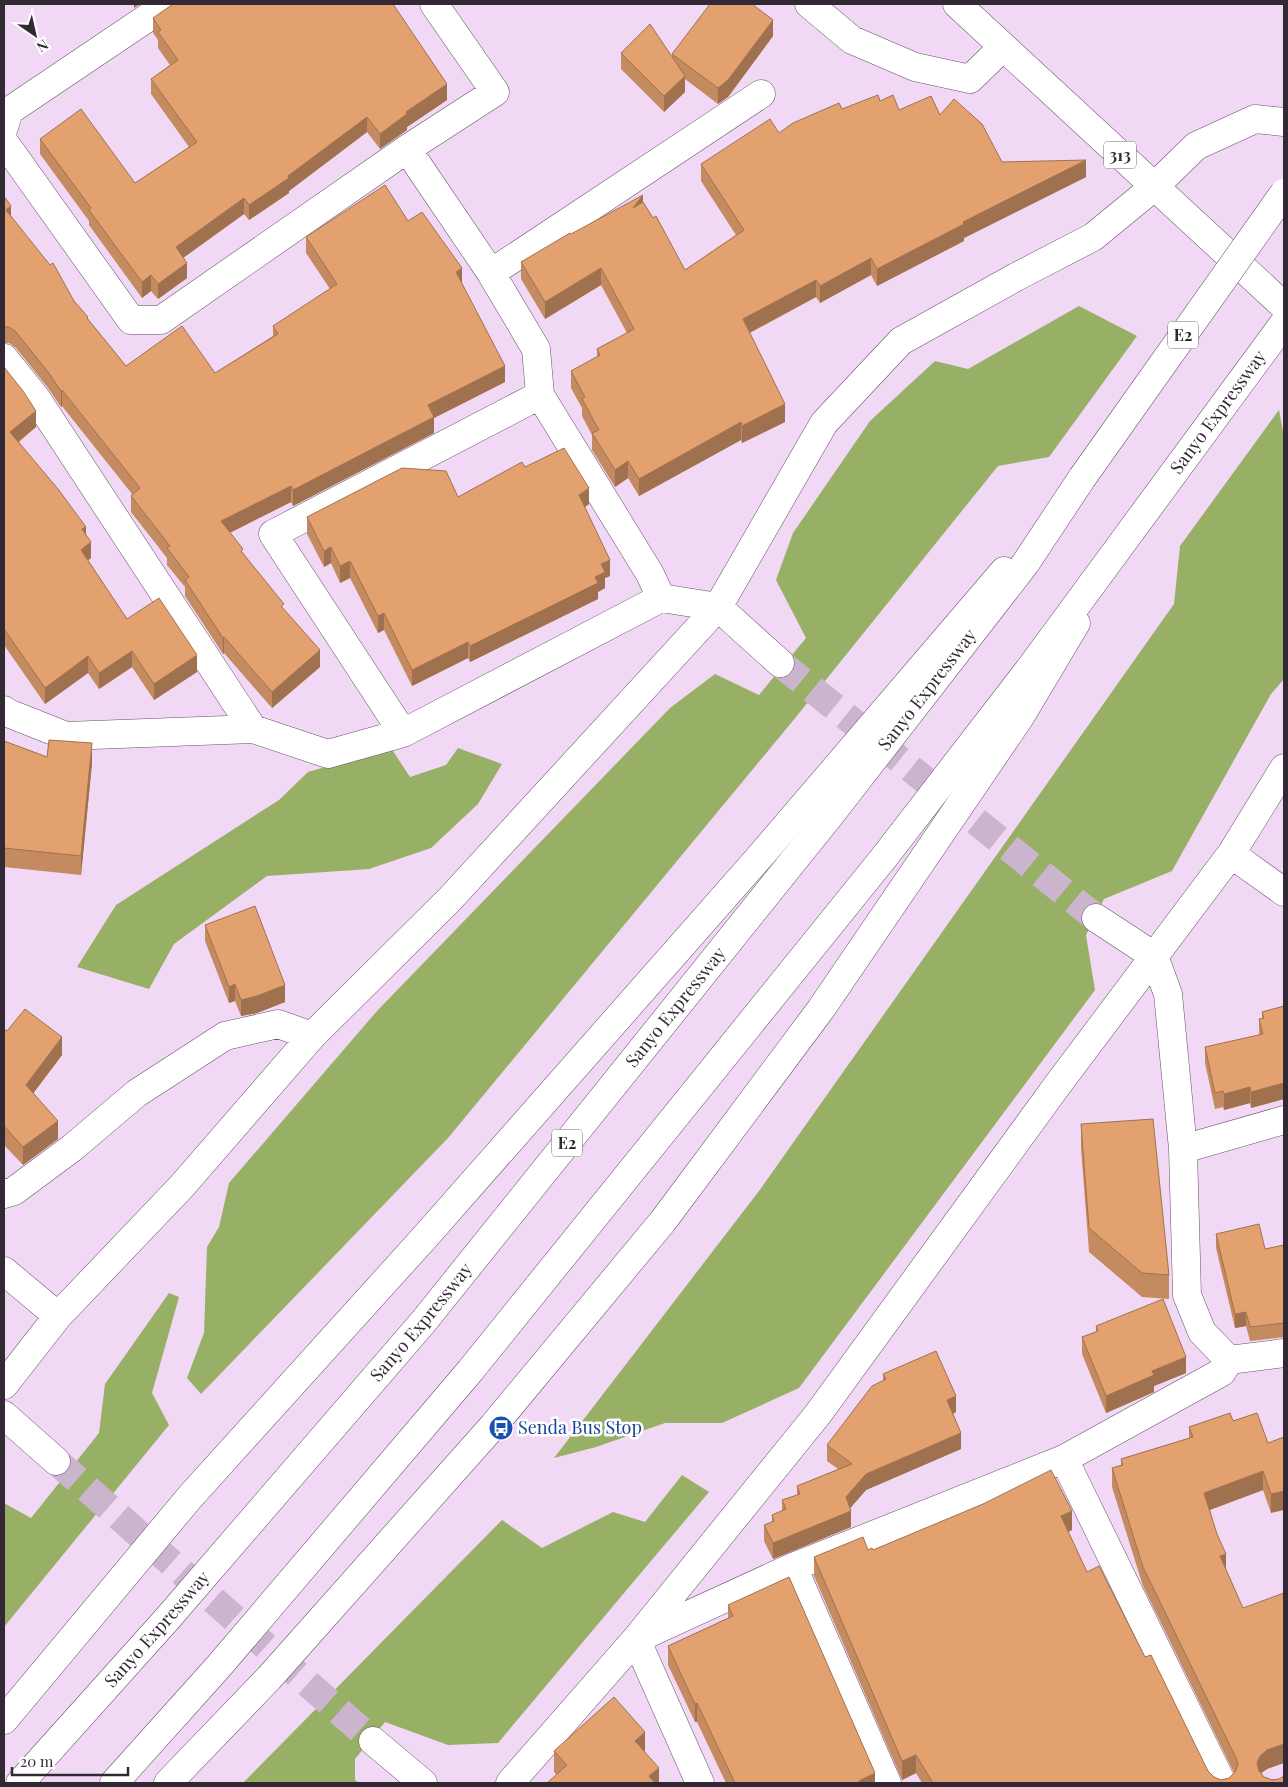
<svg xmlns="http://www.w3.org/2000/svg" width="1288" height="1787" viewBox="0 0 1288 1787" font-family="'Playfair Display',serif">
  <rect width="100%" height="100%" fill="#f1d8f5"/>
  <!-- forest -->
  <path fill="#98b066" d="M1079,306L1137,336L1049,457L998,466L796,717L448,1138L201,1394L187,1378L204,1333L207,1247L219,1227L229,1183L377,1011L670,708L715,674L759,695L806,638L776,580L793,533L870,421L935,361L968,369Z
    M1279,410L1284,437V679L1271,694L1172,871L1104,899L1086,935L1095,990L799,1388L722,1423H665L596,1447L554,1458L759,1191L1174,604L1180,546Z
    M391,748L410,777L446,765L458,748L502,764L478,804L431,848L369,869L267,876L174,944L149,989L77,967L116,905L279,800L308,772Z
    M169,1293L179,1297L152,1393L169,1425L4,1627V1503L31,1518L99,1433L105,1384Z
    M682,1475L709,1492L498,1743L448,1745L385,1722L355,1759V1780L359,1783H243L502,1520L542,1548L613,1512L645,1522Z"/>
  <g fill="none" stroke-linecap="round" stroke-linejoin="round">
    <!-- minor-tunnel -->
    <path stroke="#cbb5ce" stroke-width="28" stroke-dasharray="28 14" stroke-linecap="butt" d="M780,663L1096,918
      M56,1461L373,1741"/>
    <defs>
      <path id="minor" d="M809,4L852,40L915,67L970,79L1003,47
        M4,127L9,111L168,4
        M4,142L131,320H161L407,149L495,92L434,4
        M407,149L491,273L536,349L540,395L650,574L661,598
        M491,273L761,94
        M4,358L36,398L253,729
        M4,710L8,713L66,736L253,729L328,754L403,733L661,598L718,607L780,663
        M403,733L273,534L540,395
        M1231,854L1284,892
        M1096,918L1154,956L1168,994L1183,1149L1187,1295L1202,1332L1229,1360L1284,1353
        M1183,1149L1284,1120
        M4,1194L14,1191L72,1148L137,1093L225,1036L278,1024L312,1036
        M4,1271L58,1316
        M4,1385L58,1316L182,1186L312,1036L450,899L718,607L824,423L901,341L1016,277L1093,237L1154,187L1196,146L1255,119L1284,122
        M4,1415L56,1461
        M1064,1459L1222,1783
        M793,1567L887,1783
        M4,1720L190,1497L425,1237L763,853L1004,571
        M373,1741L423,1783
        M168,1783L269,1678L493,1426L663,1221L821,1009L1020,717L1076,623
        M510,1783L636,1639L818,1414L1056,1087L1231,854L1284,768
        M700,1783L636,1639L793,1567L1064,1459L1222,1372L1229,1360"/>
      <g id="highway">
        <path d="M957,4L1284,306"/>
        <path id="s1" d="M20,1783L168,1618L424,1321L831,814L1025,564L1082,478"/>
        <path id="s2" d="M114,1783L219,1666L470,1371L886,855L1031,667L1284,323"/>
      </g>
    </defs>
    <!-- minor casing -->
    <use href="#minor" stroke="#665169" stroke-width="29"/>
    <!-- highway casing -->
    <use href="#highway" stroke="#665169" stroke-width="29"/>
    <!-- minor -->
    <use href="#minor" stroke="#fff" stroke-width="28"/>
    <!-- highway -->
    <use href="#highway" stroke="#fff" stroke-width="28"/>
    <defs>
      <path id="highway-bridge" d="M1082,478L1284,193"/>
    </defs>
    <!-- highway-bridge casing -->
    <use href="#highway-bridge" stroke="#665169" stroke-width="29" stroke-linecap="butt"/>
    <!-- highway-bridge -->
    <use href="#highway-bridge" stroke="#fff" stroke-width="28"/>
  </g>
  <!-- wall -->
  <path fill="#c48a60" d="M153,18L447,100L407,127V130L380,149L367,132L289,191V193L249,220L244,214L183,258L187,278L158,299L151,291L142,298L89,225V221L40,154V139L135,183L189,147L151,94V79L170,65L158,48V40L153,33Z
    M773,36L728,97L718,104L685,79V92L664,112L621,69V53L672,58V54Z
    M880,101L899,110L940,115L1002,162L1086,177L964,238V241L877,286L871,275L820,303L816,297L750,333L785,422L742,443L741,440L639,496L628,478L615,487L592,450V435L582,416V408L571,388V371L597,357V349L627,333L601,285L545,319L521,279V262L571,234L643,202L653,218L685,270L736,235L701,181V164L779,133L842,109Z
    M4,196L11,216L88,320L126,366L215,373L273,336V326L330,289L306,253V237L408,221L462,283L505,382L434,418V433L293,506L291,502L230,533L243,553L284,610L320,667L272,708L224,653L223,654L185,596V587L167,565V558L131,512V496L132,494L62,406L61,407L48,388L16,348L9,343H4Z
    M4,367L36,427L19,442L86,534L91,558L88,560L127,619L197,672L154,700L132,667L99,689L88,673L45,704L4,645Z
    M525,467L589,504L585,507L610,576L605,578V588L598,592V599L470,662L468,658L412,686L384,630L378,633L350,578L340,583L331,563L324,567L307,534V517L458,497Z
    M4,741L47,757L92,763L81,875L4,867Z
    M205,925L285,1002L257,1013L241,1016L235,1001L229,1003L205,941Z
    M1284,1006V1099L1251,1108L1250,1103L1224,1110L1223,1107L1215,1109L1205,1063V1047L1259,1035V1019H1262V1012Z
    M4,1029L7,1031L62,1055L33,1093L58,1139L23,1165L4,1145Z
    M1081,1124L1169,1275V1299L1142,1297L1089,1252L1081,1148Z
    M1216,1234L1265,1249L1284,1245V1337L1250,1341L1246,1326L1235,1328L1216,1248Z
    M1096,1326L1186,1373L1154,1386V1392L1106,1413L1082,1354V1337L1096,1332Z
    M883,1374L956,1412L953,1414L961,1449L866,1490L850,1508L851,1527L773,1559L764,1541V1525L772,1522V1515L782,1511V1500L797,1495V1486L838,1469L827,1461V1445L883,1381Z
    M1233,1421L1268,1443L1284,1437L1271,1513L1263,1490L1210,1510L1226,1570L1267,1769L1261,1773L1264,1777L1284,1783H922L916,1773L902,1780L814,1576V1557L868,1550H873L1072,1530L1068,1532L1087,1572L1145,1657L1208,1771L1214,1777L1221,1780L1229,1778L1234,1773L1143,1586L1112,1487V1468L1121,1465V1459L1189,1438V1427Z
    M728,1605L875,1783H726L697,1722H695L668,1665V1646L728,1618Z
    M554,1751L645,1752L659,1783L557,1775L554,1772Z"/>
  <!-- shaded-wall -->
  <path fill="#a0714e" d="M134,4H140L134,8Z
    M773,20V36L728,97L718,104V88Z
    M685,76V92L664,112V96Z
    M447,84V100L407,127V130L380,149V134L406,112Z
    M367,117V132L289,191V193L249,220V205Z
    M1086,160V177L964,238V241L877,286V269L963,222Z
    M643,195V212L633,208Z
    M244,198V214L176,263V247Z
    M11,206V222L6,210Z
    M871,258V275L820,303V286Z
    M187,263V278L158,299V284Z
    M462,268V284L456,272Z
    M601,268V285L545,319V302Z
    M151,275V291L142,298V282Z
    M816,280V297L743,336V319Z
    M505,366V382L434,418V433L293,506V490L428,405Z
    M62,390V406L61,407V391Z
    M785,404V422L742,443V426Z
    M36,411V427L10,448V432Z
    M741,422V440L639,496V479Z
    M628,461V478L615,487V470Z
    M291,486V502L221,537V521Z
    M589,488V504L579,511V495Z
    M86,527V543L82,529Z
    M91,542V558L81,566V550Z
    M331,547V563L324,567V551Z
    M610,560V576L605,578V588L598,592V599L470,662V646L595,577L601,564Z
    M350,561V578L340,583V566Z
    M384,613V630L378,633V616Z
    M224,637V653L223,654V638Z
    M468,642V658L412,686V670Z
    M320,650V667L272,708V692Z
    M132,651V667L99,689V673Z
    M197,655V672L154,700V684Z
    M88,656V673L45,704V688Z
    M92,743V763L81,875V856Z
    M235,984V1001L229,1003V987Z
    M285,985V1002L257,1013L241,1016V1000Z
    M62,1037V1055L26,1103V1085Z
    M1284,1083V1099L1251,1108V1092Z
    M1250,1087V1103L1224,1110V1094Z
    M58,1121V1139L23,1165V1147Z
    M1246,1312V1326L1235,1328V1314Z
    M1186,1357V1373L1154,1386V1392L1106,1413V1396L1152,1371Z
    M956,1396V1412L947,1416V1400Z
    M961,1433V1449L866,1490L846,1513V1497L866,1474Z
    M1263,1471V1490L1204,1512V1493Z
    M1284,1491V1510L1271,1513V1494Z
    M851,1511V1527L773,1559V1543Z
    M1072,1511V1530L1061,1535V1516Z
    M1226,1554V1572L1220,1556Z
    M697,1703V1722H695V1704Z
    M645,1732V1752L635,1741Z
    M1284,1744V1763L1267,1769L1260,1774L1257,1763L1260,1756L1267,1750Z
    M916,1755V1773L902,1780V1761Z
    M659,1768V1783H649V1776Z
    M875,1773V1783H859V1781Z"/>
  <!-- building -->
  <path fill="#e4a170" stroke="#a0714e" d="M173,4H393L447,84L406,112L407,114L380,134L367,117L288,176L289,178L249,205L244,198L176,247L187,263L158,284L151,275L142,282L89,210L91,208L40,139L81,109L135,183L197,142L151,79L178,60L158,32L161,30L153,18Z
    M710,4H752L773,20L728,80L718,88L672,54Z
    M650,24L685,76L664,96L621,53Z
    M878,95L880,101L893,95L899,110L931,96L940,115L954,99L982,124L1002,162L1086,160L963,222L964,224L877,269L871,258L820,286L816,280L743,319L785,404L742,426L741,422L639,479L628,461L615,470L592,433L599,430L582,399L585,397L571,371L600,355L597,349L634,329L601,268L545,302L521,262L570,233L571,234L643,195L633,208L643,202L653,218L656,216L685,270L744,230L701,164L770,119L779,133L793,123L839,103L842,109Z
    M385,185L408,221L422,212L462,268L456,272L505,366L428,405L434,417L293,490L291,486L221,521L243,549L241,551L284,604L281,606L320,650L272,692L224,637L223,638L185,580L189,577L167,548L170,546L131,496L140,488L62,390L61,391L48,372L16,332L9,327H4V196L11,206L6,210L50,265L53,263L74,301L88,317L87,318L126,366L182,326L215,373L278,334L273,326L337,284L306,237Z
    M4,367L23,391L36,411L10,432L58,489L86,527L82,529L91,542L81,550L127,619L159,598L197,655L154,684L132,651L99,673L88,656L45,688L4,629Z
    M564,448L589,488L579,495L610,560L601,564L605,572L595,577L598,583L470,646L468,642L412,670L384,613L378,616L350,561L340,566L331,547L324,551L307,517L402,468L446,471L458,497L522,462L525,467Z
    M49,740L92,743L81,856L4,848V741L47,757Z
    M255,906L285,985L257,996L241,1000L235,984L229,987L205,925Z
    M1284,1006V1083L1251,1092L1250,1087L1224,1094L1223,1091L1215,1093L1205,1047L1263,1034L1259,1019L1264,1018L1262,1012Z
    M25,1009L62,1037L26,1085L58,1121L23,1147L4,1126V1029L7,1031Z
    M1153,1119L1169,1275L1142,1273L1089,1228L1081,1124Z
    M1259,1224L1265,1249L1284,1245V1323L1250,1327L1246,1312L1235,1314L1216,1234Z
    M1163,1299L1186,1357L1152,1371L1154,1375L1106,1396L1082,1337L1098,1331L1096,1326Z
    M936,1351L956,1396L947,1400L961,1433L866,1474L846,1497L851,1511L773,1543L764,1525L774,1521L772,1515L786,1509L782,1500L800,1494L797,1486L852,1464L827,1445L872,1386L886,1379L883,1374Z
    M1230,1413L1233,1421L1257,1413L1268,1443L1284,1437V1491L1271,1494L1263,1471L1204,1493L1217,1534L1226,1554L1220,1556L1243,1608L1284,1593V1744L1267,1750L1260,1756L1257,1763L1259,1771L1264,1777L1272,1780L1279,1779L1284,1776V1783H933L916,1755L902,1761L814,1557L863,1537L868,1550L872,1548L873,1550L983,1504L1051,1470L1072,1511L1061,1516L1087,1572L1099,1566L1145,1657L1151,1655L1208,1771L1214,1777L1221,1780L1229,1778L1235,1772L1238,1765L1236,1758L1143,1567L1112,1468L1123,1465L1121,1459L1193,1437L1189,1427Z
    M789,1577L875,1773L859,1781L860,1783H735L697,1703L695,1704L668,1646L733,1616L728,1605Z
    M614,1697L645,1732L635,1741L659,1768L649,1776L655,1783H547L567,1765L554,1751Z"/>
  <!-- icons -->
  <defs>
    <symbol id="bus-disc" viewBox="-11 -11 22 22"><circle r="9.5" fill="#1a4fb4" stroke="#fff"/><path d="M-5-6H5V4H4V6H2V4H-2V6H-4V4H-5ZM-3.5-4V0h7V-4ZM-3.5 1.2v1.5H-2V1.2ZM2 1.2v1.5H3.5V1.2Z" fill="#fff"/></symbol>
  </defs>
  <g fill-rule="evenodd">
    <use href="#bus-disc" x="487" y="1414" width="28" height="28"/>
  </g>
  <g text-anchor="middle" stroke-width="5" stroke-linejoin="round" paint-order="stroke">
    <!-- shield labels -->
    <g fill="#fff" stroke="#706971" stroke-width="1">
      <rect x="1104" y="141.5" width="32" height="27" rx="4"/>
      <rect x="1168" y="321.5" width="30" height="27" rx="4"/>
      <rect x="552" y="1129.5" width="30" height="27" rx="4"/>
    </g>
    <g font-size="16" font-weight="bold" fill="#332934">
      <text x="1120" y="161">313</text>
      <text x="1183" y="341">E2</text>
      <text x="567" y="1149">E2</text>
    </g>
    <!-- street labels -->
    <g font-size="18" fill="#332934" stroke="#fff">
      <text dy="6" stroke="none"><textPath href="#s2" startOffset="1761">Sanyo Expressway</textPath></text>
      <text dy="6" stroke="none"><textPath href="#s1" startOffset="1421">Sanyo Expressway</textPath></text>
      <text dy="6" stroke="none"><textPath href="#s1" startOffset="1016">Sanyo Expressway</textPath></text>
      <text dy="6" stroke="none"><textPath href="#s1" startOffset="611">Sanyo Expressway</textPath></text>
      <text dy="6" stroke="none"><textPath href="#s1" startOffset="206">Sanyo Expressway</textPath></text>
    </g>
    <!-- transit labels -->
    <g font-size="18" fill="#164399" stroke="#fff" text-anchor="start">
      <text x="518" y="1434">Senda Bus Stop</text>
    </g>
  </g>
  <!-- border -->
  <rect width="1288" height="1787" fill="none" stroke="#332934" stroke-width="10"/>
  <!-- north arrow -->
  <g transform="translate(35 35) rotate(146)" stroke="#ffffff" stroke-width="4" paint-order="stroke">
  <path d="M0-4L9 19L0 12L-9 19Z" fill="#332934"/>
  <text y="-8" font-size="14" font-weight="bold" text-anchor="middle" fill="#332934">N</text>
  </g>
  <!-- scale -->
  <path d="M12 1767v8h116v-8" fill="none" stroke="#332934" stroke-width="2.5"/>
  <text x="20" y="1767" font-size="15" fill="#332934" stroke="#ffffff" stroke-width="4" paint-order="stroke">20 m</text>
</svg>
